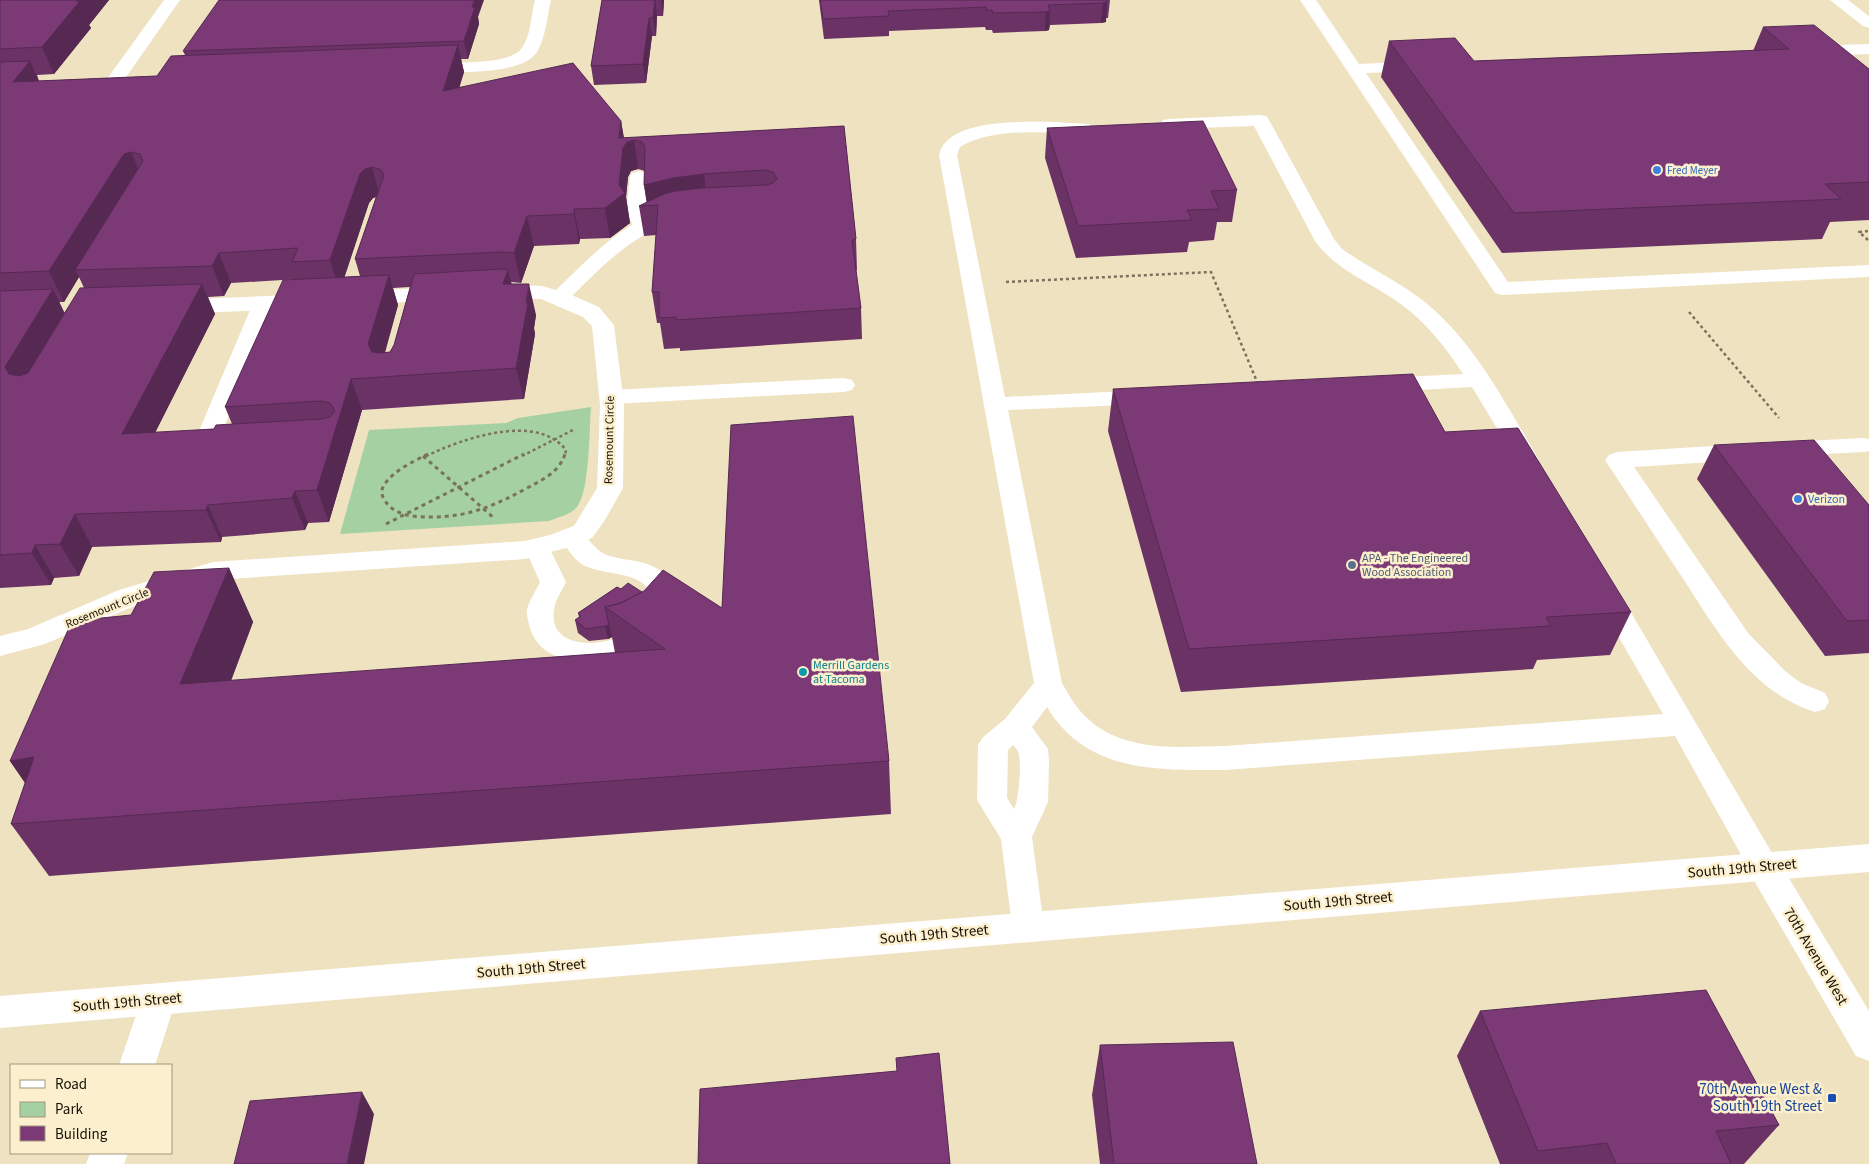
<svg xmlns="http://www.w3.org/2000/svg" width="1869" height="1164" viewBox="0 0 1869 1164" font-family="'Source Sans 3',sans-serif">
  <rect width="100%" height="100%" fill="#eee2c0"/>
  <!-- green -->
  <path fill="#a4d0a2" d="M591,407C589,430 590,490 577,507C570,515 559,517 549,521L340,534L369,430L506,423L518,418Z"/>
  <g fill="none" stroke-linecap="round" stroke-linejoin="round">
    <!-- path-far1 -->
    <path stroke="#7a725d" stroke-width="2.5" stroke-dasharray="3 3" stroke-linecap="butt" d="M1868,240L1859,232L1869,231
      M1006,282L1211,272L1258,384
      M1689,312L1779,418
      M426,456C462,439 536,412 566,450L565,456
      M522,456L575,429"/>
    <!-- path -->
    <path stroke="#7a725d" stroke-width="3" stroke-dasharray="4 4" stroke-linecap="butt" d="M428,454C414,461 393,471 384,485C381,490 381,494 384,499C393,516 414,517 431,517C470,517 496,505 529,487C544,479 560,471 565,454
      M423,456L494,518
      M386,524L524,454"/>
    <!-- lane -->
    <path fill="#fff" fill-rule="evenodd" d="M1300,0H1316L1359,64L1419,61L1425,62L1427,66L1425,70L1419,71L1366,73L1508,282L1869,265V277L1502,295L1495,293Z
      M1830,0H1848L1869,16V28L1863,26Z
      M1869,44V54L1810,56L1804,54L1802,51L1804,48L1810,46Z
      M1260,115L1266,116L1269,120L1334,239L1342,249C1369,268 1400,282 1426,303C1475,343 1507,406 1539,460L1535,465L1527,468L1519,465L1472,387L1383,392L1375,390L1372,385L1375,380L1383,378L1463,374C1446,348 1427,323 1402,305C1373,283 1336,271 1315,241L1254,126L1169,129L1163,128L1160,124L1163,120L1169,119Z
      M1053,122L1089,124L1092,128L1089,132L1083,133C1046,133 992,127 960,147L957,155L1005,397L1147,390L1155,392L1158,397L1155,402L1147,404L1008,410L1062,683C1069,695 1076,708 1086,717C1122,753 1179,747 1225,746L1663,714L1594,594L1598,587L1607,585L1616,587L1775,858L1780,867L1775,876L1764,880L1753,876L1675,736L1225,770C1156,770 1087,773 1047,707L1032,727L1048,749L1049,761L1048,802L1032,837L1044,926L1040,936L1028,940L1016,936L1012,926L1001,839L977,800L978,745L983,737L1005,719L1034,683L939,155C947,118 1024,122 1053,122ZM1013,745C1015,747 1017,749 1018,752C1022,761 1019,800 1014,809L1007,798L1008,750Z
      M639,171L646,173L648,177L646,214L648,217L675,210L682,212L685,216L682,220C631,233 602,267 566,302L559,304L552,302L549,298L552,294C578,269 602,243 633,224L626,215L630,177L632,173Z
      M264,297L271,299L275,303L218,442L226,444L230,449L226,454C215,457 206,458 195,455L191,450L253,303L257,299Z
      M844,378L852,380L855,385L852,390L844,392L611,404L603,402L600,397L603,392L611,390Z
      M1864,438L1869,439V451L1864,452L1785,456L1777,454L1773,449L1777,444L1785,442Z
      M1744,444L1752,447L1756,452L1752,457L1744,460L1634,467L1748,633L1785,671L1801,683L1825,693L1829,701L1825,709L1815,712C1747,691 1713,623 1676,568C1652,532 1629,496 1605,460L1609,455L1617,452Z
      M572,527C588,532 591,549 607,555C623,561 642,559 658,569C669,576 678,590 677,604C673,667 542,688 529,624C528,620 526,614 527,610C529,600 536,591 540,582L524,547L528,541L537,538L546,541L566,582C562,591 555,600 554,610C546,658 631,649 648,613C651,607 653,598 649,591C639,570 598,576 580,563C572,557 565,545 559,536L563,530Z"/>
    <!-- street -->
    <path fill="#fff" fill-rule="evenodd" d="M164,0H180L122,83L116,84L110,83L107,79Z
      M535,0H551C547,17 546,37 537,52C522,76 452,72 426,72L420,71L417,67L420,63L426,62C447,62 508,66 521,49C531,37 531,15 535,0Z
      M494,284L542,286L567,293L599,307L614,325L624,405L623,488L605,520L592,538L566,548L525,559L214,580L139,604L45,644L0,656V636L28,629L119,590L213,562L525,541L550,535L574,526L597,488L600,405L592,326L583,317L541,299L486,296L483,291L486,286Z
      M446,287L454,289L457,294L454,299L359,305L351,303L348,298L351,293L359,291Z
      M311,294L319,296L322,301L319,306L311,308L174,314L166,312L163,307L166,302L174,300Z
      M158,984L171,989L176,1000L155,1065H119L145,989Z
      M90,1153H128L124,1164H86Z"/>
    <!-- secondary -->
    <path fill="#fff" fill-rule="evenodd" d="M1764,853L1776,857L1869,1011V1061L1856,1056L1752,877L1747,867L1752,857Z"/>
    <!-- primary -->
    <path fill="#fff" fill-rule="evenodd" d="M1869,844V872L0,1028V996Z"/>
  </g>
  <!-- wall -->
  <path fill="#6a3265" fill-rule="evenodd" d="M0,0H109L89,25L91,28L54,74L37,75L39,81L157,76L185,55L183,51L478,17L479,24L468,59H461L464,72L459,87L621,121L624,138L844,126L856,239L857,270H856L861,308L862,339L680,351V348L664,349L660,323H657L652,292L656,235L644,236L639,206L647,202L644,185L645,171L638,169L631,171L628,177L626,197L630,223L610,238L580,239L579,244L534,246L521,283L511,282L512,284L536,315L534,328L535,334L524,399L362,410L329,522L308,523L305,530L222,537L221,542L92,547L79,576L54,578L51,585L0,588ZM376,197L355,259L360,276L344,277L369,203L373,198ZM79,277L84,288L64,313L59,302H64ZM298,279L225,407L232,424L214,429L155,433L215,314L208,297L224,296L231,283ZM410,287L394,345L390,352L385,353L398,305L393,288Z
    M602,0H664L663,16H657L656,36H652L646,83L594,85L591,66Z
    M819,0H1110L1108,18H1106V22L1101,23L1050,25L1049,30L1045,31L993,33L992,30H986L985,27L889,31V36L824,39Z
    M1763,27L1869,69V220L1830,222L1822,239L1502,253L1381,77L1389,41L1474,61L1753,51Z
    M1047,128L1237,190L1232,222H1217L1214,240L1189,242L1187,252L1076,258L1045,158Z
    M1113,389L1445,432L1631,612L1610,655L1537,660L1533,669L1181,692L1108,431Z
    M1714,445L1869,505V653L1825,656L1697,479Z
    M229,568L253,622L231,681L615,653L612,637L608,639L589,641L578,633L575,620L579,617L578,613L617,587L889,761L891,814L49,876L11,824L25,783L10,761L131,615Z
    M1480,1011L1779,1125L1744,1164H1500L1457,1056Z
    M1100,1045L1257,1164H1100L1092,1095Z"/>
  <!-- shaded-wall -->
  <path fill="#562953" d="M77,0H109L89,25L91,28L54,74L42,47Z
    M474,0H484L478,17L479,24L468,59L464,41L472,7Z
    M655,0L657,16L656,36L653,18Z
    M661,0H664L663,16Z
    M1107,2L1106,22L1101,23L1103,3Z
    M1050,11L1049,30L1045,31L1046,12Z
    M649,18L652,36L646,83L643,64Z
    M458,45L464,72L450,119L443,91Z
    M30,61L42,88L13,82Z
    M621,121L625,146L627,142L634,140L638,169L631,171L628,177L626,197L630,223L610,238L605,208L619,185V138Z
    M131,152L143,181L75,270L79,277L64,302L49,271L124,154Z
    M372,167L380,196L373,198L369,203L340,291L330,260L360,174L365,169Z
    M704,174L707,203L647,205L644,185L673,178Z
    M574,209L580,239L579,244L574,214Z
    M527,216L534,246L521,283L514,253Z
    M219,253L231,283L224,296L212,266Z
    M508,270L515,300L503,284Z
    M389,275L398,305L378,375L368,344Z
    M202,284L215,314L138,466L122,434Z
    M529,284L536,315L534,328L535,334L524,399L516,368Z
    M53,289L68,320L22,398L5,367Z
    M351,379L362,410L329,522L317,490Z
    M295,491L308,523L305,530L292,498Z
    M208,505L222,537L221,542L206,510Z
    M75,514L92,547L79,576L60,544Z
    M35,545L54,578L51,585L32,553Z
    M229,568L253,622L209,738L180,684Z
    M609,625L612,637L608,639L605,626Z
    M34,757L47,814L10,761Z
    M362,1092L374,1114L364,1164H347Z"/>
  <!-- building -->
  <path fill="#7b3a76" stroke="#562953" d="M0,0H77L76,1H80L42,47L0,49Z
    M219,0H474L472,7H475L464,41L183,51Z
    M602,0H655L653,18H649L643,64L591,66Z
    M820,0H1107V2L1103,3L1048,5L1050,11L1046,12L993,13L992,10L987,11L986,7L888,11L889,16L823,19Z
    M1814,25L1869,69V182L1825,184L1841,199L1514,213L1389,41L1455,38L1474,61L1789,49L1763,27Z
    M458,45L443,91L573,63L621,121L619,138L844,126L856,239L852,240L861,308L676,320V317L659,318V292H652L658,205L639,206L664,194L676,191L702,188L766,185L773,183L777,179L773,172L765,170L704,174L673,178L644,185L645,147L642,142L634,140L627,142L623,148L619,185L625,193L605,208L574,209V214L527,216L514,253L502,252L355,259L384,175L381,170L372,167L365,169L360,174L330,260L292,262L298,248L219,253L212,266L75,270L143,161L140,154L131,152L124,154L49,271L0,273V62L30,61L13,82L157,76L171,56Z
    M1203,121L1237,190L1211,191L1219,209L1187,210L1192,220L1078,226L1047,128Z
    M502,269L508,270L503,284H529L526,303H528L516,368L351,379L317,490L295,491L292,498L208,505L206,510L75,514L60,544L35,545L32,553L0,555V291L53,289L5,367L9,374L19,376L28,373L80,288L202,284L122,434L214,429L216,425L322,419L330,417L335,411L330,403L321,401L225,407L283,280L389,275L368,344L372,352L381,353L390,352L394,345L414,274Z
    M1413,374L1445,432L1518,428L1631,612L1546,617L1551,626L1189,649L1113,389Z
    M853,416L889,761L11,824L34,757L10,761L72,621L131,615L154,572L229,568L180,684L665,649L605,607L621,603L644,591L663,570L722,608L731,425Z
    M1814,440L1869,505V620L1847,621L1714,445Z
    M628,583L642,592L621,603L605,607L609,625L605,626L586,629L575,620L581,616L578,613L617,587L621,589Z
    M1706,990L1779,1125L1716,1131L1731,1164H1616L1607,1143L1538,1151L1480,1011Z
    M1233,1042L1257,1164H1114L1100,1045Z
    M939,1053L950,1164H698L700,1089L897,1071L896,1058Z
    M362,1092L347,1164H234L250,1101Z"/>
  <!-- markers -->
  <g fill="#3f7fe0" stroke="#fcefcd" stroke-width="2">
    <circle cx="1657" cy="170" r="5"/>
    <circle cx="1798" cy="499" r="5"/>
  </g>
  <circle fill="#5c6f8a" stroke="#fcefcd" stroke-width="2" cx="1352" cy="565" r="5"/>
  <circle fill="#0f9aa8" stroke="#fcefcd" stroke-width="2" cx="803" cy="672" r="5"/>
  <rect fill="#1a4fb4" stroke="#fcefcd" stroke-width="2" x="1827" y="1093" width="10" height="10" rx="2.5"/>
  <g text-anchor="middle" stroke-width="5" stroke-linejoin="round" paint-order="stroke">
    <!-- far-shop labels -->
    <g font-size="11" fill="#366cbe" stroke="#fcefcd" text-anchor="start">
      <text x="1667" y="174">Fred Meyer</text>
    </g>
    <!-- street labels -->
    <g font-size="12" fill="#171207" stroke="#fcefcd">
      <text transform="translate(609 440) rotate(-89)" y="4">Rosemount Circle</text>
      <text transform="translate(107 608) rotate(-22)" y="4">Rosemount Circle</text>
    </g>
    <!-- shop labels -->
    <g font-size="12" fill="#366cbe" stroke="#fcefcd" text-anchor="start">
      <text x="1808" y="503">Verizon</text>
    </g>
    <!-- service labels -->
    <g font-size="12" fill="#4e5e75" stroke="#fcefcd" text-anchor="start">
      <text x="1362" y="562">APA - The Engineered<tspan x="1362" dy="14">Wood Association</tspan></text>
    </g>
    <!-- culture labels -->
    <g font-size="12" fill="#0d838f" stroke="#fcefcd" text-anchor="start">
      <text x="813" y="669">Merrill Gardens<tspan x="813" dy="14">at Tacoma</tspan></text>
    </g>
    <!-- near-street labels -->
    <g font-size="15" fill="#171207" stroke="#fcefcd">
      <text transform="translate(1742 868) rotate(-5)" y="5">South 19th Street</text>
      <text transform="translate(1338 901) rotate(-5)" y="5">South 19th Street</text>
      <text transform="translate(934 934) rotate(-5)" y="5">South 19th Street</text>
      <text transform="translate(1816 956) rotate(59)" y="5">70th Avenue West</text>
      <text transform="translate(531 968) rotate(-5)" y="5">South 19th Street</text>
      <text transform="translate(127 1002) rotate(-5)" y="5">South 19th Street</text>
    </g>
    <!-- near-transit labels -->
    <g font-size="15" fill="#164399" stroke="#fcefcd" text-anchor="end">
      <text x="1822" y="1094">70th Avenue West &amp;<tspan x="1822" dy="17">South 19th Street</tspan></text>
    </g>
  </g>
  <!-- legend -->
  <rect x="10" y="1064" width="162" height="90" fill="#fcefcd" stroke="#a0977e"/>
  <rect x="20" y="1080" width="25" height="8" fill="#ffffff" stroke="#a0977e"/>
  <text x="55" y="1089" font-size="15" fill="#171207">Road</text>
  <rect x="20" y="1102" width="25" height="15" fill="#a4d0a2" stroke="#a0977e"/>
  <text x="55" y="1114" font-size="15" fill="#171207">Park</text>
  <rect x="20" y="1126" width="25" height="15" fill="#7b3a76" stroke="#a0977e"/>
  <text x="55" y="1139" font-size="15" fill="#171207">Building</text>
</svg>
